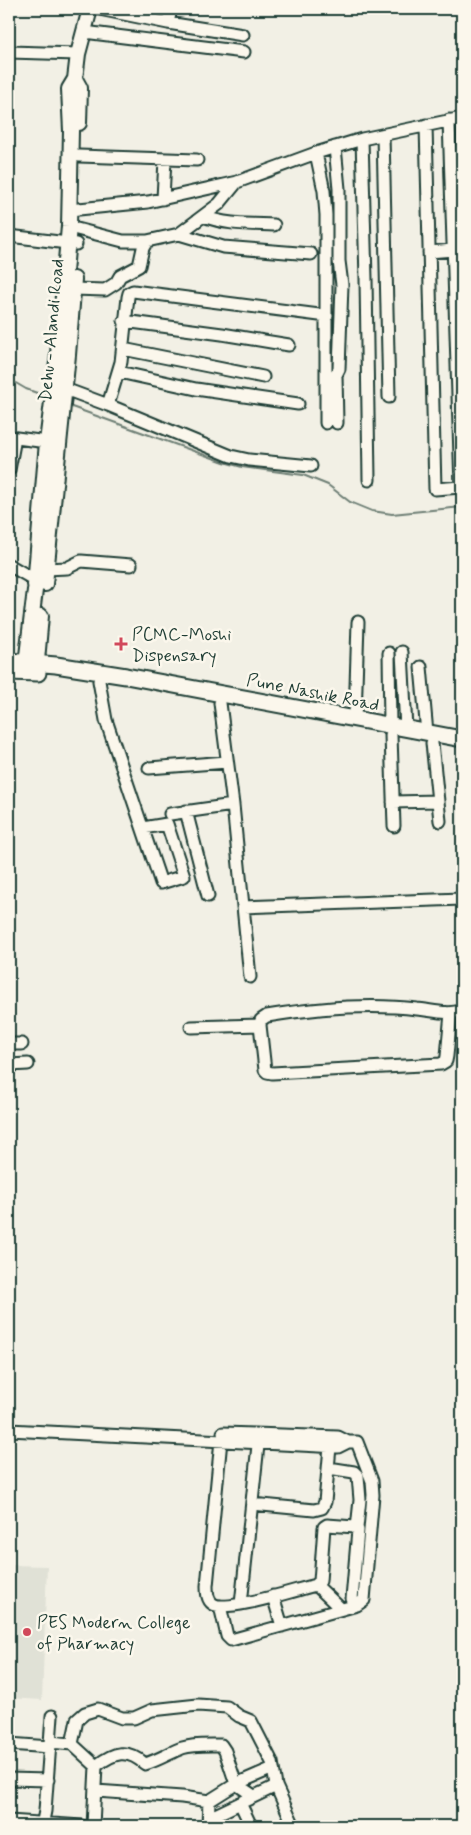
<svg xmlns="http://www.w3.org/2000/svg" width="471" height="1835" viewBox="0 0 471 1835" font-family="Mynerve,sans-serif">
  <rect width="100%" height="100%" fill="#f2f0e5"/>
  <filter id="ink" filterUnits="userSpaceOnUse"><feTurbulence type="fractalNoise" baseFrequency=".02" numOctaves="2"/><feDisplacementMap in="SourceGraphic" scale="10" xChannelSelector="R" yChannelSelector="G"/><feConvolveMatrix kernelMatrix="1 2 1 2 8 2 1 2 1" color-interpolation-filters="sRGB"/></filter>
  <g filter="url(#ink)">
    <!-- built -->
    <path fill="#e0e1d6" d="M9,587H13L12,634H9Z
      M9,1565L47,1566L42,1700L9,1698Z"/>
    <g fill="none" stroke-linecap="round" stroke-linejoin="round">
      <!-- stream -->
      <path stroke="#6e7f75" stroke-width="2" d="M9,379L26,389L48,397
        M69,406L224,462L242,467L303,475L328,485L350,502L372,511L392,514L462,507"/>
      <defs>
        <path id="minor" d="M99,9L168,23L243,35
          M168,23L171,9
          M84,32L244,52
          M9,52L78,54
          M426,125L435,489L461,487L449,120
          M383,135L389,397
          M362,139L366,279L369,480
          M335,147L339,189V261L342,285L339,369L336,375L337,423
          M316,153L324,191L326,215V423
          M79,156L197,160
          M163,199L165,159
          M69,210L148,202L237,182L316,153L362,139L462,118
          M203,216C226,225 249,224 274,225
          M77,229L123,241H147L179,234L219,204L237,182
          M179,234L223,247L311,254
          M9,236L76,244
          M429,252L453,250
          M73,289L105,290L116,283L120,276L139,266L143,248L147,241
          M124,321L222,334L289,345
          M123,349L263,377
          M119,372L196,389L298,404
          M65,389L108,405
          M9,437L47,442
          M311,466L249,460L231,456L108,405L121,362L128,297L129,293L133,291L327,316
          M9,470L15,438
          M9,565L35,580
          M46,569L67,568L81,561L131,565
          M402,652L406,729
          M389,653L390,726
          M421,667L427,733
          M99,681L106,720L161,883L184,876L167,824L143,828
          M220,703L233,805L250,977
          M355,718L358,622
          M391,735L394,826
          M432,743L440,821
          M149,768L227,762
          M393,802L438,801
          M186,811L208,896
          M170,814L233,805
          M243,907L462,899
          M451,1013L447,1056L446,1061L441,1064L272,1073L267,1072L265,1070L260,1025L261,1020L267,1016C316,1008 366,1003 417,1009C431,1010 449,1016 462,1010
          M191,1027L260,1025
          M9,1044H22
          M9,1065L28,1064
          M9,1430L338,1447L348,1442H357L372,1481L373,1495L364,1600L357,1605L231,1640L227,1636L220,1606
          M223,1433L338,1437L348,1442
          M221,1440L207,1586C207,1592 207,1600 213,1604C226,1613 298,1589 316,1585L320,1581L324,1527L327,1525L355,1527L358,1530L352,1599
          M335,1469L354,1472L358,1476L360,1500L357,1528
          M252,1504L314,1510L322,1508L325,1502L330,1447
          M316,1585L341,1609
          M273,1596L282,1626
          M241,1604L259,1436
          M50,1742L72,1744L96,1766L93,1826
          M9,1744L50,1747
          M72,1744L77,1720L85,1713L98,1709L122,1718H134L152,1710L198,1705L227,1707L239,1716L251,1721L272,1762L276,1786L294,1826
          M96,1766C114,1752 127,1748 145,1764C159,1760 169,1753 182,1748C194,1744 209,1745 221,1745L225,1751L236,1784L254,1796
          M9,1779L48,1780
          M96,1791L182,1797L209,1801L208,1826
          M209,1801L236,1784L273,1768
          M240,1803L251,1826
          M209,1818L276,1786
          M9,1821L82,1826
          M42,1826L45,1811L52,1716"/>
        <path id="major" d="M75,79L80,88L79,123
          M45,584L68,355L74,279
          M35,585L47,442L58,354L69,226L71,131L69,89L75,79L78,54L90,9
          M25,672L35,590
          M36,672L41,616"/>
        <path id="highway" d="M9,661L56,665L126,676L462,739
          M9,672L38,673"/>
      </defs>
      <!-- minor casing -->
      <use href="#minor" stroke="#1f3d34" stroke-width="15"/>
      <!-- major casing -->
      <use href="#major" stroke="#1f3d34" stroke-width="18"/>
      <!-- highway casing -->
      <use href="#highway" stroke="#1f3d34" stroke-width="19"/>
      <!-- minor -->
      <use href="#minor" stroke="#fbf7ec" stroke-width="11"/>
      <!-- major -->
      <use href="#major" stroke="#fbf7ec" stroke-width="14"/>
      <!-- highway -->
      <use href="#highway" stroke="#fbf7ec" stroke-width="15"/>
    </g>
  </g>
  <!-- markers -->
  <g fill="#d1495b" stroke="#fbf7ec" stroke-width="2">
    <path d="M118.5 636.5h5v5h5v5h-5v5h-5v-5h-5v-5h5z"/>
    <circle cx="27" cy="1632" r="5"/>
  </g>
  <g text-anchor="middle" stroke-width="5" stroke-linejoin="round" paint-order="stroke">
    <!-- street labels -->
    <g font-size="18" fill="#1f3d34" stroke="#fbf7ec">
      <text transform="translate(51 330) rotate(-85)" y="6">Dehu - Alandi Road</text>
      <text transform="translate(313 692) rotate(11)" y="6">Pune Nashik Road</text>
    </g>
    <!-- poi labels -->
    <g font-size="18" fill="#1f3d34" stroke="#fbf7ec" text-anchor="start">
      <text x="132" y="640">PCMC-Moshi<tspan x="132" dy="21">Dispensary</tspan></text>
      <text x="37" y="1628">PES Modern College<tspan x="37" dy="21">of Pharmacy</tspan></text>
    </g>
  </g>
  <!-- margin -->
  <rect width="471" height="1835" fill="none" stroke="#fbf7ec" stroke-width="30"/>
  <rect x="15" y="15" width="441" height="1805" fill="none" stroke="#1f3d34" stroke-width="2" filter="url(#ink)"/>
</svg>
